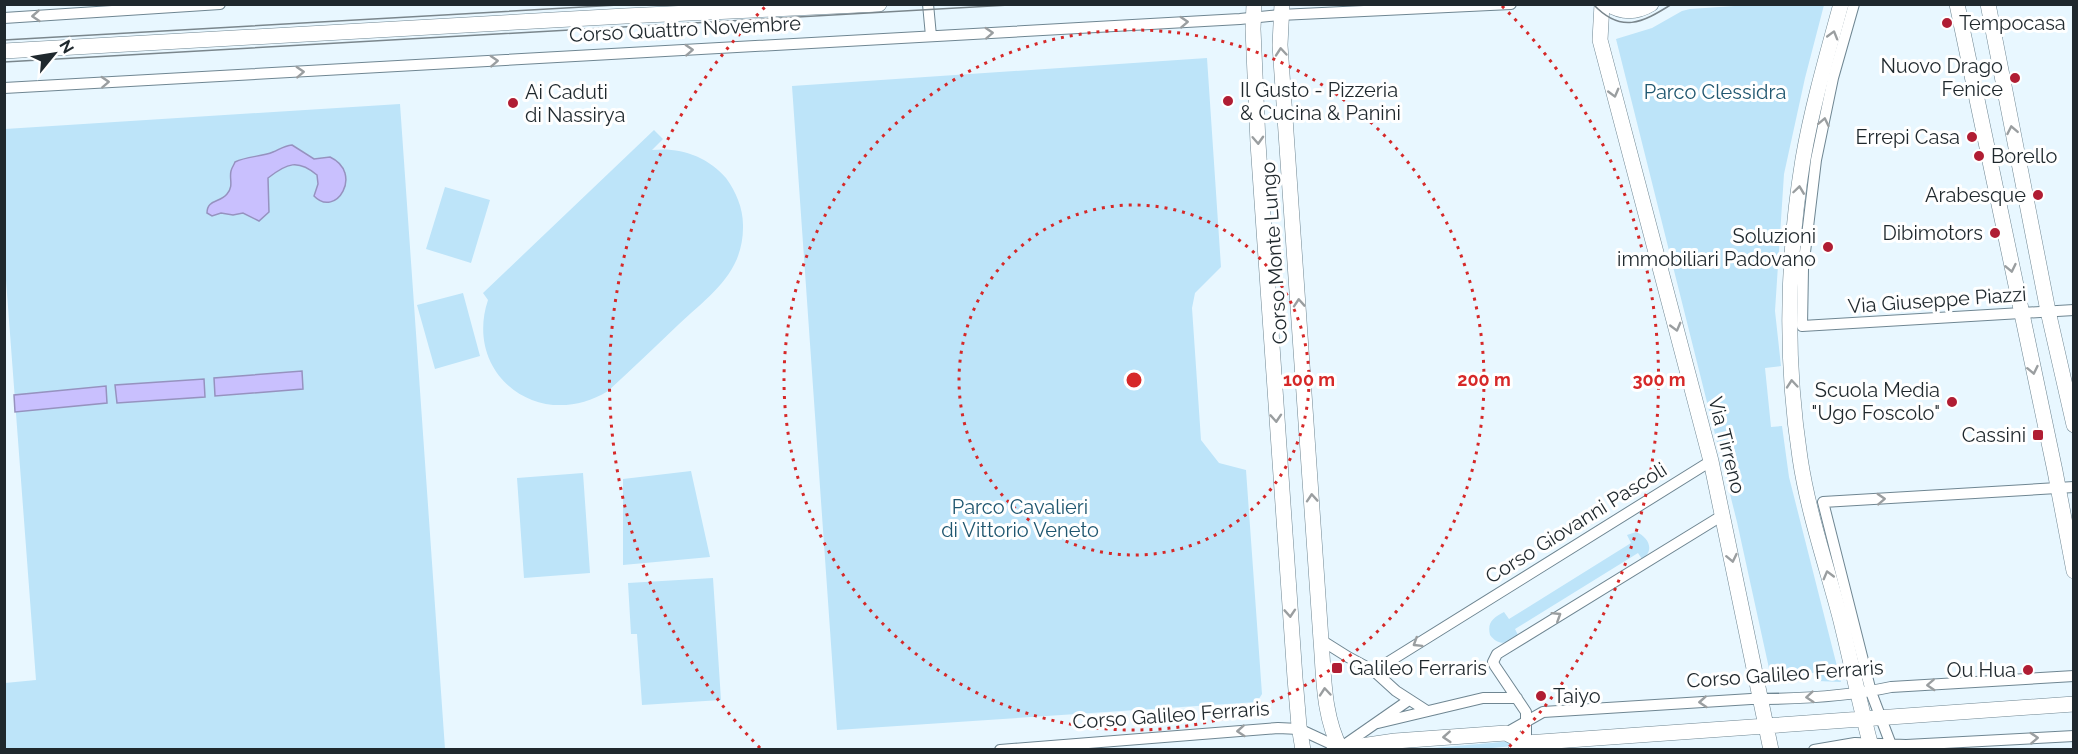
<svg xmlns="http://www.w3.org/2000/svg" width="2078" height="754" viewBox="0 0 2078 754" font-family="Raleway,sans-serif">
  <rect width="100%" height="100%" fill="#e8f7ff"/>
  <!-- green -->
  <path fill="#bde4f9" d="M1764,4L1824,5L1805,78L1784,174L1775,311L1781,366L1765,368L1771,427L1782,426L1789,477L1841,682L1818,681L1817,672L1772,682L1737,522L1616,39L1652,28L1682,11L1690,9Z
    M1207,58L1221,267L1195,293L1192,308L1201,440L1219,463L1246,470L1262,694L1257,702L837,730L792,86Z
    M400,104L445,749H5V683L36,680L5,267V129Z
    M654,130L663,139L652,150C680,147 707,156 726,178C736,192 743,208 743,225C744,273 710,295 678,325C655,347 632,369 608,391C540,433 463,375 488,300L483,293Z
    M445,187L490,200L471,263L426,249Z
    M463,293L480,356L435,369L417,305Z
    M691,471L710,557L623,565V479Z
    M583,473L590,573L524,578L517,478Z
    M1636,532C1649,537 1655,551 1642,559L1638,553L1515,629L1519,637C1508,643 1499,647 1490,635C1487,622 1493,618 1504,612L1509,619L1631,543L1627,535Z
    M713,578L721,700L642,705L637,634H631L628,583Z
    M1513,741L1514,746L1469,750H1411Z"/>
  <!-- water -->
  <path fill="#c9c0fe" stroke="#9692bf" stroke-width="1.5" d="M292,145L314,159L330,157C364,173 336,219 314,196L318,184L317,175C298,159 287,163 268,178L269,212L259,221L243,213L233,215L221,213L212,216L207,213C207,199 220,203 227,194C234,186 229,179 231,171C232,167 234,165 235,162C247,156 261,157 273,152C280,149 284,146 292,145Z
    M302,371L303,389L215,396L214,378Z
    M204,379L205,397L117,403L115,385Z
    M106,386L107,403L15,412L14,395Z"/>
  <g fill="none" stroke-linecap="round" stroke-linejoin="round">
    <defs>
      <path id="street" d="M928,4L931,36
        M1854,4L1833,78L1816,160L1803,269L1802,326L2074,310
        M4,18L220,4
        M4,88L1240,19L1280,15L1511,4
        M1321,640L1348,657L1374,671L1396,691L1427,711
        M1374,671L1711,461
        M1378,723L1483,698H1517
        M1506,733L1543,712L1751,699C1798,699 1845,697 1891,687L2074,676
        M1526,747V712L1495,666L1493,662L1497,654L1723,515
        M1000,750L1278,728L1299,729L1340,748L1409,700
        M1814,750L1855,743L1906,745L2074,736
        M1893,750L1871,692L1823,502L2074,487"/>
      <path id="secondary" d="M1254,4L1253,29L1258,143L1295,678L1299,726L1303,750
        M1282,4L1280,45L1321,640C1324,677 1323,716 1341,750
        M1602,4L1600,40L1711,461L1771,750
        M1608,4C1622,13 1636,13 1651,4
        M1841,4C1827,55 1812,107 1803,159C1787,258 1785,359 1800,458C1808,512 1826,564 1840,617C1851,661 1860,706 1872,750
        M1957,4L2055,471L2074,571
        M1988,4L2048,311L2074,425
        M4,51L625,16L879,4
        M1334,750L1395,741L1506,733L1526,743
        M1516,750L1526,743L2074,704"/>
    </defs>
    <!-- street casing -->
    <use href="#street" stroke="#6f8692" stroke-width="12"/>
    <!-- secondary casing -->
    <use href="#secondary" stroke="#6f8692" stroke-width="16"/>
    <!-- street -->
    <use href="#street" stroke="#fff" stroke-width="10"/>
    <!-- secondary -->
    <use href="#secondary" stroke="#fff" stroke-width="15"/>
    <!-- tram -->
    <path stroke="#7a868c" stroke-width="1.5" d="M1593,4C1621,34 1642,23 1672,4
      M4,40L636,4
      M4,62L1027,4"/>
  </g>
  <!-- one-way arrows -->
  <defs><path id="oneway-chevron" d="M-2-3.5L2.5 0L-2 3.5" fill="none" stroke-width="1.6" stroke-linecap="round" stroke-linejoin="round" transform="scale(1.5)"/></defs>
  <g stroke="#9a9ea0">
    <use href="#oneway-chevron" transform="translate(36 16) rotate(176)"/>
    <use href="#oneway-chevron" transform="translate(1184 22) rotate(-3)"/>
    <use href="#oneway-chevron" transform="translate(989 33) rotate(-3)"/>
    <use href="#oneway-chevron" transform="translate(1833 35) rotate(-74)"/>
    <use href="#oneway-chevron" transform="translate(689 50) rotate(-3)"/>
    <use href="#oneway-chevron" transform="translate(1281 52) rotate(-95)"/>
    <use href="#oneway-chevron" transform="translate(494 61) rotate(-3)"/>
    <use href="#oneway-chevron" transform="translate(300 72) rotate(-3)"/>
    <use href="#oneway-chevron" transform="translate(105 82) rotate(-3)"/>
    <use href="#oneway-chevron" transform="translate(1614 93) rotate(75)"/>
    <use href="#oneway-chevron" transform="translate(1824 122) rotate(-78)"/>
    <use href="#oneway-chevron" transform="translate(2012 130) rotate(-101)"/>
    <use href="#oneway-chevron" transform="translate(1258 140) rotate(87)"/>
    <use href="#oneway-chevron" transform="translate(1799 190) rotate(-82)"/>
    <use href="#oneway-chevron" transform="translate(2011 268) rotate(78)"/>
    <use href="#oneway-chevron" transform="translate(1299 303) rotate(-94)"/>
    <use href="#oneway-chevron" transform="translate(1676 327) rotate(75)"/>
    <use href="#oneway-chevron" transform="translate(2033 370) rotate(78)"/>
    <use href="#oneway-chevron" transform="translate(1792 384) rotate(-95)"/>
    <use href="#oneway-chevron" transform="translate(1276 418) rotate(86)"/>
    <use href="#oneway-chevron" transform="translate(1312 498) rotate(-94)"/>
    <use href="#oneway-chevron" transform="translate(1881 499) rotate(-3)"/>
    <use href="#oneway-chevron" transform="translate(1732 558) rotate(78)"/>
    <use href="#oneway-chevron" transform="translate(1828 575) rotate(-105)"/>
    <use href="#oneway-chevron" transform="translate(1290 613) rotate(86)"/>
    <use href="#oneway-chevron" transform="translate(1557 616) rotate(-32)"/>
    <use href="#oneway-chevron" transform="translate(1417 643) rotate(148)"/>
    <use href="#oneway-chevron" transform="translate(1931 685) rotate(177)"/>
    <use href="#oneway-chevron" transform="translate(1325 692) rotate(-95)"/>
    <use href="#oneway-chevron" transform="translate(1810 697) rotate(175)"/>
    <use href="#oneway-chevron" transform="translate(1703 702) rotate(176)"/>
    <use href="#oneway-chevron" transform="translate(1241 731) rotate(176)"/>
    <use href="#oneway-chevron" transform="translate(1447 737) rotate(176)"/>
    <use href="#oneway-chevron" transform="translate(2034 738) rotate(-3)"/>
  </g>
  <!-- distance rings -->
  <g fill="none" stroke="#d62828" stroke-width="3" stroke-dasharray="3 6">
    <circle cx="1134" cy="380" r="175"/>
    <circle cx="1134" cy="380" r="350"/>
    <path d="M760 748A525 525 0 0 1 766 6M1502 6A525 525 0 0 1 1508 748"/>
  </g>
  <!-- markers -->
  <g fill="#b01d33" stroke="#fff" stroke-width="2">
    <circle cx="1947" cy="23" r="6"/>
    <circle cx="2015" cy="78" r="6"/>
    <circle cx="1228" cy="101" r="6"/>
    <circle cx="513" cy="103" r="6"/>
    <circle cx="1972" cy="137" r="6"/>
    <circle cx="1979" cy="156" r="6"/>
    <circle cx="2038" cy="195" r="6"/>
    <circle cx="1995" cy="233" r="6"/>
    <circle cx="1828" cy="247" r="6"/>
    <circle cx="1952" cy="402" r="6"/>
    <rect x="2032" y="429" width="12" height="12" rx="3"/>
    <rect x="1331" y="662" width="12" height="12" rx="3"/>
    <circle cx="2028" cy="670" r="6"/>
    <circle cx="1541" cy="696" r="6"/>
  </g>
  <g text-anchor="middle" stroke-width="6" stroke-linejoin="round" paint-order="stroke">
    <!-- poi labels -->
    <g font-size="20" fill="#1f282d" stroke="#fff" text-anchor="end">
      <text x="1959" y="30" text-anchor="start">Tempocasa</text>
      <text x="2003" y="73">Nuovo Drago<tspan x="2003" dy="23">Fenice</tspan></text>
      <text x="1240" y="97" text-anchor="start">Il Gusto - Pizzeria<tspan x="1240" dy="23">&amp; Cucina &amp; Panini</tspan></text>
      <text x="525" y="99" text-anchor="start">Ai Caduti<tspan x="525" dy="23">di Nassirya</tspan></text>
      <text x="1960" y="144">Errepi Casa</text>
      <text x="1991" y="163" text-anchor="start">Borello</text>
      <text x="2026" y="202">Arabesque</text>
      <text x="1983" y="240">Dibimotors</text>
      <text x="1816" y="243">Soluzioni<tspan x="1816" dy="23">immobiliari Padovano</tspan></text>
      <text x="1940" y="397">Scuola Media<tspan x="1940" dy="23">"Ugo Foscolo"</tspan></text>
      <text x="2026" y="442">Cassini</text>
      <text x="1349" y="675" text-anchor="start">Galileo Ferraris</text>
      <text x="2016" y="677">Ou Hua</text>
      <text x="1553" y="703" text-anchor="start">Taiyo</text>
    </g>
    <!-- street labels -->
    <g font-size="20" fill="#1f282d" stroke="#fff">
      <text transform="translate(685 29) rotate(-3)" y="7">Corso Quattro Novembre</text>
      <text transform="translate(1274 253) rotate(-94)" y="7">Corso Monte Lungo</text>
      <text transform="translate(1937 300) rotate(-4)" y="7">Via Giuseppe Piazzi</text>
      <text transform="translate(1727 445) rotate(76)" y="7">Via Tirreno</text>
      <text transform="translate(1576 523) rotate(-32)" y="7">Corso Giovanni Pascoli</text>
      <text transform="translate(1785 674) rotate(-4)" y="7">Corso Galileo Ferraris</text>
      <text transform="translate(1171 715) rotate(-4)" y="7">Corso Galileo Ferraris</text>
    </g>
    <!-- park labels -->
    <g font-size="20" fill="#205770" stroke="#fff">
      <text x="1715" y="99">Parco Clessidra</text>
      <text x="1020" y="514">Parco Cavalieri<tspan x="1020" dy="23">di Vittorio Veneto</tspan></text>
    </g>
  </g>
  <circle cx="1134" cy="380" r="9" fill="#d62828" stroke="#fff" stroke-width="3"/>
  <g font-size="18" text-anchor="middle" font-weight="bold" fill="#d62828" stroke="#fff" stroke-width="6" stroke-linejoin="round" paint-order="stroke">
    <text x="1309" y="386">100 m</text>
    <text x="1484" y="386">200 m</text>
    <text x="1659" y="386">300 m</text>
  </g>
  <!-- border -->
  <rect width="2078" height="754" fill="none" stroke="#1f282d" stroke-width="12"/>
  <!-- north arrow -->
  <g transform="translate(54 54) rotate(60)" stroke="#ffffff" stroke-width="4.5" paint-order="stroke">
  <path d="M0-4.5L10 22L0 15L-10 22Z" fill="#1f282d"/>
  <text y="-9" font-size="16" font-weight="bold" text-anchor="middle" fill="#1f282d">N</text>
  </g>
</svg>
